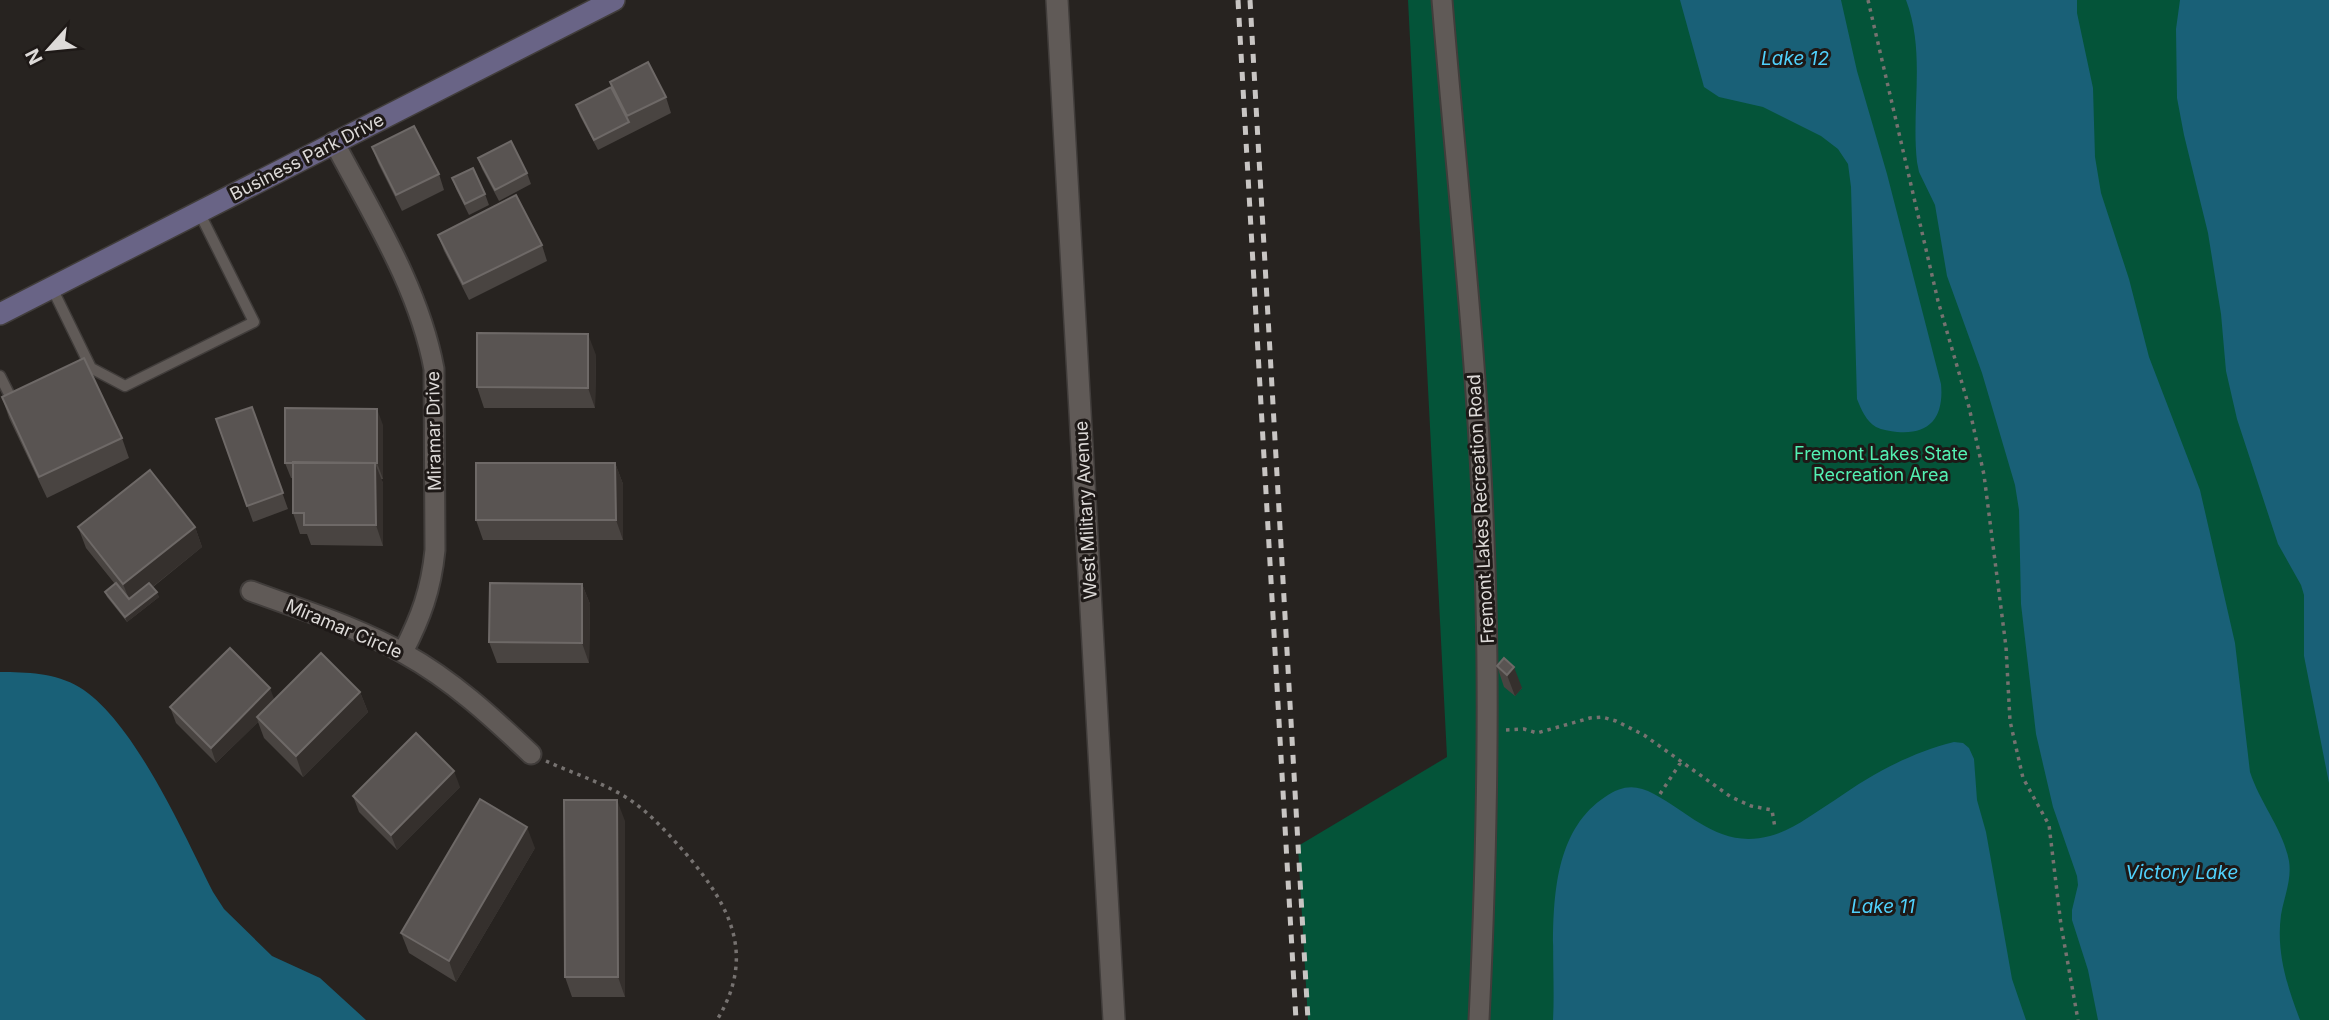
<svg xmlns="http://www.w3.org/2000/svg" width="2329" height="1020" viewBox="0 0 2329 1020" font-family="Inter,sans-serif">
  <rect width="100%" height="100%" fill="#272320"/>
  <!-- green -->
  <path fill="#045439" d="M1408,0H2329V1020H1308L1298,846L1447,757Z"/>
  <!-- water -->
  <path fill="#196077" d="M1680,0H1841L1857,71L1887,174L1941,384C1944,416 1931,435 1897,432C1890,431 1882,430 1876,427C1866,421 1861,409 1857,399L1851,187L1848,164L1838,149L1821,136L1763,107L1719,97L1704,87Z
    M1906,0H2077V13L2093,88L2095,157L2101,193L2129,279L2149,357L2200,490L2235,643L2250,772C2260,803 2283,829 2289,861C2292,880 2284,897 2281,915C2276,952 2287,986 2300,1020H2098L2088,970L2072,920V910L2078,885L2077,876L2053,807L2036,734L2021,604L2019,510L2015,485L1982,373L1947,276L1935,205L1919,172L1917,162C1911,108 1926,53 1906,0Z
    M2180,0H2329V783L2304,656V595L2301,585L2278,544L2237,419L2226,371L2221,314L2208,233L2184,135L2177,98L2176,29Z
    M0,672C26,672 56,673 79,687C134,720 184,835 213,892L224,909L272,956L320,978L366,1020H0Z
    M1954,742L1963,743L1969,748L1974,759L1977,800L1986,832L2012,979L2026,1020H1553C1557,950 1537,842 1605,797C1622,785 1636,784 1654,794C1693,815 1720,849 1770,836C1795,829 1814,813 1835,800C1872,774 1910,753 1954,742Z"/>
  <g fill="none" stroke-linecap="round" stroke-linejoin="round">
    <defs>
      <path id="service" d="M52,288L91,368L125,386L254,322L199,212
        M0,376L12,400"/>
      <path id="minor" d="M1442,0C1456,172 1476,344 1483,517C1491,685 1487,852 1479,1020
        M334,142C372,214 419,288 434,369L435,550C431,590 421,617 403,652
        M251,591C302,610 358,627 405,654C452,680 492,717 531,754"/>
      <path id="tertiary" d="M1057,0L1114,1020"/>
      <path id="secondary" d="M0,314L614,0"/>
    </defs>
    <!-- service casing -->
    <use href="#service" stroke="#413d3b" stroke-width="13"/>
    <!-- minor casing -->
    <use href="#minor" stroke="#413d3b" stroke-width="23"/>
    <!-- tertiary casing -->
    <use href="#tertiary" stroke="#413d3b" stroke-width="24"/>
    <!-- secondary casing -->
    <use href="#secondary" stroke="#413d3b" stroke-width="24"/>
    <!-- path -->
    <path stroke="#767270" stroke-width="3.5" stroke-dasharray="3.5 5" stroke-linecap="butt" d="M1868,0L1938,301L1969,407L1984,475L2006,647L2010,721L2023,778L2049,825L2061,925L2078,1020
      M1506,730L1524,729L1537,733L1590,718L1602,717L1616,721L1644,735L1731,797L1751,806L1772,810L1775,828
      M546,761C574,774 608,784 633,802C654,817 671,837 687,855C731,907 756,956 717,1020
      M1660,794L1681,762"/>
    <!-- service -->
    <use href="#service" stroke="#605a57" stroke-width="10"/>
    <!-- minor -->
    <use href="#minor" stroke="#605a57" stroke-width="19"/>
    <!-- tertiary -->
    <use href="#tertiary" stroke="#605a57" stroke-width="21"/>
    <!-- secondary -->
    <use href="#secondary" stroke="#696486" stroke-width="21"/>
    <!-- rail -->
    <path stroke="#c8c5c3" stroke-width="5" stroke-dasharray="9 9" stroke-linecap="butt" d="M1238,0L1296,1020
      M1250,0L1308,1020"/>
  </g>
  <!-- wall -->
  <path fill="#494441" d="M610,82L666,97L671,113L598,150L580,116L576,105L611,87Z
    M372,147L439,174L444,190L402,211L378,163Z
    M478,158L527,173L531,184L499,201L482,169Z
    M452,178L485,194L489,205L469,215L456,189Z
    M438,235L542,245L547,261L469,300L444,251Z
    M596,355L595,408H484L477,387Z
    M2,397L122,438L129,458L47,498L9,418Z
    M252,407L288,509L253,522L216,419Z
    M383,425V479H381L383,483V546L311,545L307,534H300L293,513V478H291L285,463Z
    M615,463L623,484V540H483L476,520Z
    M78,527H195L202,547L153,587L159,597L127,622L107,597L105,592L115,584L86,548Z
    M582,584L590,604L589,663H497L489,642Z
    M1497,666L1522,688L1515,696L1504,687Z
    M360,692L368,712L303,777L264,738L258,722L216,763L176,723L170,707L274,700Z
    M460,787L397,850L359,812L353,796Z
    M625,821V997H572L565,977Z
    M535,848L456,982L409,953L401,933Z"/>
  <!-- shaded-wall -->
  <path fill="#35302d" d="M588,334L596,355L595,408L588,388Z
    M377,409L383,425V479L377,463Z
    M375,463L383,483V546L376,525Z
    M615,463L623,484V540L616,520Z
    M195,527L202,547L131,604L123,584Z
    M582,584L590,604L589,663L582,643Z
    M157,592L159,597L127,622L125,617Z
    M1514,667L1522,688L1515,696L1507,675Z
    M270,688L276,704L257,717L258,722L216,763L211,748Z
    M360,692L368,712L303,777L296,756Z
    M454,771L460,787L397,850L391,835Z
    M617,800L625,821V997L618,977Z
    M527,827L535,848L456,982L449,961Z"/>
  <!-- building -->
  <path fill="#595452" stroke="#6e6967" stroke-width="2" d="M648,62L666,97L627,116L610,82Z
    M611,87L629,122L594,140L576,105Z
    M414,126L439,174L396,195L372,147Z
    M511,141L527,173L495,190L478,158Z
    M473,168L485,194L465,204L452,178Z
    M516,195L542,245L463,284L438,235Z
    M477,333L588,334V388L477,387Z
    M84,358L122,438L39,477L2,397Z
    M252,407L283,493L247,506L216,419Z
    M285,408L377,409V463H285Z
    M293,462L375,463L376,525H304V513H293Z
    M476,463H615L616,520H476Z
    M150,470L195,527L123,584L78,527Z
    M116,583L129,599L149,583L157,592L125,617L105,592Z
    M490,583L582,584V643L489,642Z
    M230,648L270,688L211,748L170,707Z
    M321,653L360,692L296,756L257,717Z
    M1504,658L1514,667L1507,675L1497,666Z
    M416,733L454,771L391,835L353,796Z
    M480,799L527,827L449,961L401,933Z
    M564,800H617L618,977H565Z"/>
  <g text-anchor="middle" stroke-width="6" stroke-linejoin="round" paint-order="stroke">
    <!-- street labels -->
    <g font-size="18" fill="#dddad8" stroke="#1e1917">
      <text transform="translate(307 157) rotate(-27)" y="6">Business Park Drive</text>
      <text transform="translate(434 431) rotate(-91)" y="6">Miramar Drive</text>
      <text transform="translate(1481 509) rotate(-93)" y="6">Fremont Lakes Recreation Road</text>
      <text transform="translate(1086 510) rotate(-93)" y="6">West Military Avenue</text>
      <text transform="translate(344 629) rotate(23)" y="6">Miramar Circle</text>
    </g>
    <!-- park labels -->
    <g font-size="18" fill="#53f0b2" stroke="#1e1917">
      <text x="1881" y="460">Fremont Lakes State<tspan x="1881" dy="21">Recreation Area</tspan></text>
    </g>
    <!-- water labels -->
    <g font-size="19" font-style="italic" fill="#50d1fc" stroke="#1e1917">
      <text x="1795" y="65">Lake 12</text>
      <text x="2182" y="879">Victory Lake</text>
      <text x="1883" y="913">Lake 11</text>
    </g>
  </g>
  <!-- north arrow -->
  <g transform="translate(49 49) rotate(243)" stroke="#1e1917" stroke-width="5" paint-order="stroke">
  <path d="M0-5L12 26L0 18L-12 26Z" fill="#dddad8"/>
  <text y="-10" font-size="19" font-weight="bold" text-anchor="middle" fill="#dddad8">N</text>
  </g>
</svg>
